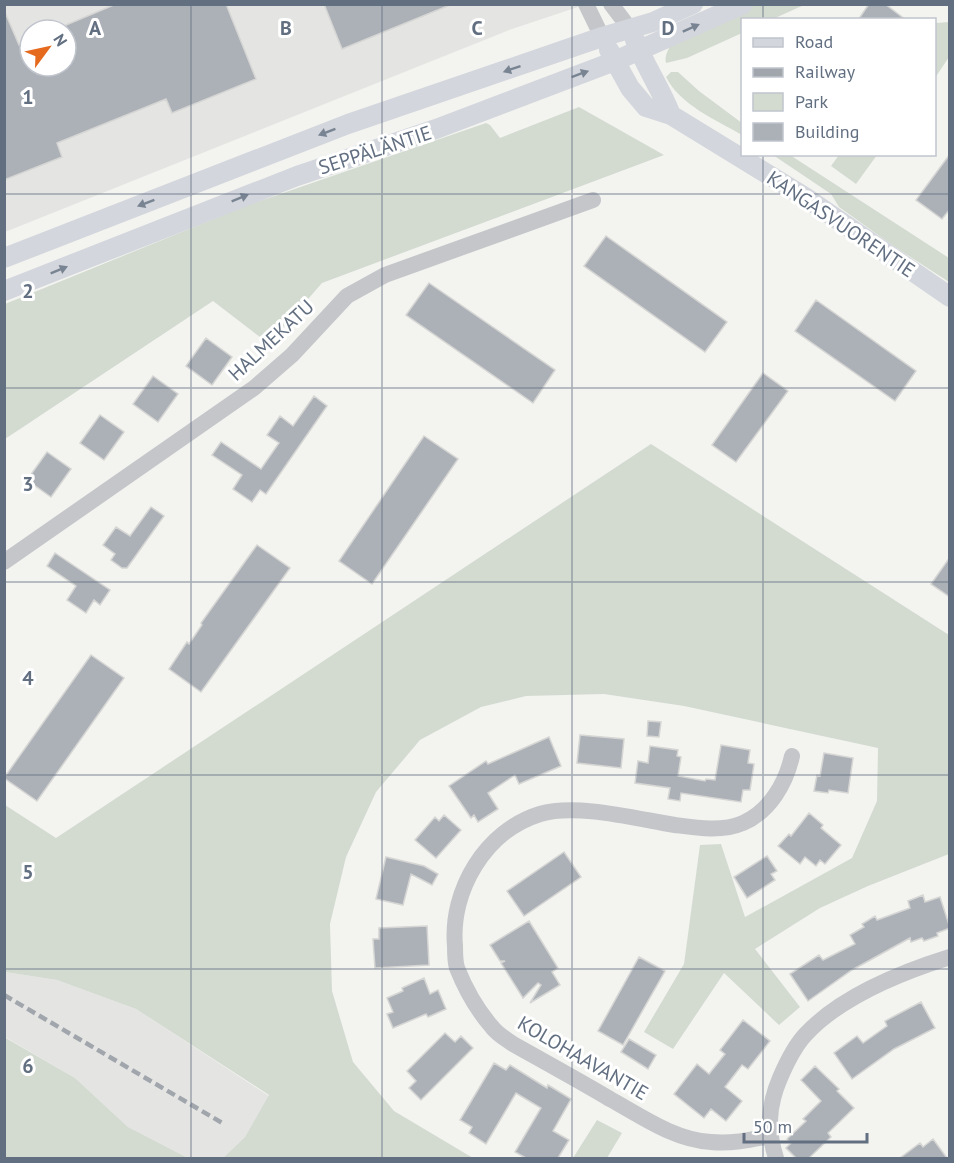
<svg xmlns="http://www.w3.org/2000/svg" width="954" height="1163" viewBox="0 0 954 1163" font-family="'PT Sans',sans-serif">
  <rect width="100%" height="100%" fill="#f3f4f0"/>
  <!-- built -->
  <path fill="#e4e4e3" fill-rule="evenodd" d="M5,5H584L512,29L5,232ZM30,30H66V66H30Z
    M5,972L57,980L136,1009L269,1096L245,1137L223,1158H188L128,1127L75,1078L5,1037Z"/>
  <!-- green -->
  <path fill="#d3dbd1" d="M754,5H804L773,19L742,20V33L687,58L666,63C664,56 669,47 674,41C685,30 737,12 754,5Z
    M949,22V57L935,78V25L936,23Z
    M671,72H678L699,91L742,123V135C716,120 680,105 666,77Z
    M579,107L664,155L322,283L269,344L213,301L5,439V304L248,205L486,123L490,125L500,138Z
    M773,155H790L949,258V282L895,247L839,207L831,194Z
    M839,155V154L877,155L856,184L831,166Z
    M651,444L949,635V854L868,886L820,908L755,949L800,1007L779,1025L724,973L673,1049L644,1032L684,964L700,845L721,844L745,917L852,858L877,801L878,748L684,706L604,694L526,696L481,707L420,740L376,792L346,857L330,924L332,991L353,1062L394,1111L473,1158H223L245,1137L269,1095L136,1009L57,980L5,972V805L56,838Z
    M4,1037L75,1078L128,1127L188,1158H5Z
    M597,1120L622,1133L607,1158H573Z"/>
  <!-- building -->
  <path fill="#acb1b8" stroke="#d5d5d3" stroke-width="1.5" d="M116,4H226L256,79L172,113L166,99L57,143L62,157L4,180V10L19,45L30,40V66H66V25Z
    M324,4H450V5L342,49Z
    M869,4H885L906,20H858Z
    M950,154V209L942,219L916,200Z
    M606,236L727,322L705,352L584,266Z
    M429,283L555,370L533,403L406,315Z
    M816,300L916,371L895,401L795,331Z
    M206,338L232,357L212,385L186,366Z
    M763,373L788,391L736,462L712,445Z
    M153,376L178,394L158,422L133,404Z
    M314,396L327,406L266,494L260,490L252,502L233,489L242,475L212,455L221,442L261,469L279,443L267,435L280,416L293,426Z
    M100,415L124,432L104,460L80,443Z
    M424,436L458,459L372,584L339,561Z
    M47,452L71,469L51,497L27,480Z
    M151,507L164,516L127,568H122L111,560L115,554L103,545L116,527L130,536Z
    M257,545L290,568L201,692L169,669L187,642L189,644L202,625L201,623Z
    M55,553L110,590L100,605L94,600L86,613L67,600L76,586L47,566Z
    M950,557V597L931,584Z
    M91,655L124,678L37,801L4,778Z
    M648,721L661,722L659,737L647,736Z
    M580,735L624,739L621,768L577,763Z
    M549,737L561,766L519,784L515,775L488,793L498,809L478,822L474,815L471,818L449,786L486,761L488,764Z
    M721,745L750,750L748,763L754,764L750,790H743L741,802L681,793L680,801L668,799L670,788L635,783L638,761L648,763L650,746L678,750L677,756L681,757L678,776L705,781L706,779L715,780Z
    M824,753L853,758L848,793L829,790L828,793L814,791L817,775L820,776Z
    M809,813L823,825L821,828L841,845L825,864L820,860L816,866L805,857L800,864L778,846L789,834L791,836Z
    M444,815L461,830L436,858L415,840L435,817L439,821Z
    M564,852L581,877L524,916L507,891Z
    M767,856L777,871L771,874L775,880L747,898L734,877Z
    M386,857L424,866L438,874L432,885L411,874L403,905L376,899Z
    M923,895L925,902L940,897L950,928L937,933L938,936L924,941L922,938L911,942L910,938L852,970L808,1001L790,974L819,955L823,960L855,944L850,935L864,927L862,924L875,916L877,920L910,908L908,901Z
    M529,921L558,968L552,972L560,985L530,1003L541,985L538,983L523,998L501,963L505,961H500L490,945Z
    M427,926L429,965L375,968L373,939H379V928Z
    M639,957L665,971L623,1045L598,1031Z
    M424,978L430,994L438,990L446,1009L428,1017L426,1014L393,1028L387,1014L393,1012L387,998L403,991L402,988Z
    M921,1002L935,1028L894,1049L852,1079L834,1053L857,1036L863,1043L887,1026L885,1021Z
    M743,1020L770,1041L748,1069L742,1065L725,1087L742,1101L726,1121L711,1109L704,1118L674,1094L697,1064L709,1074L725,1054L720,1050Z
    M445,1033L455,1042L461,1036L473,1048L421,1100L409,1088L416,1081L407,1071Z
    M629,1039L656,1055L648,1069L621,1052Z
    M494,1063L506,1070L510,1065L547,1088L548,1085L571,1099L553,1131L569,1140L558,1158H526L515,1152L541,1108L516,1093L486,1144L469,1133L472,1127L460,1120Z
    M815,1066L839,1089L837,1091L854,1108L828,1133L831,1137L809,1158H796L786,1148L791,1143L787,1139L806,1121L803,1119L821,1101L801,1080Z
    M933,1139L947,1158H900L920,1143L923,1147Z"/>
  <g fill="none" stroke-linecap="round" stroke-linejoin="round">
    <!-- minor -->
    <path stroke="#c4c6ca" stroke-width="16" d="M586,4L602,37
      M611,4L630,29
      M4,562L254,388L292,355L347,296L385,275L593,200
      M770,1136C750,1140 731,1144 711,1142C674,1140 641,1116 610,1099C578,1080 545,1062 513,1044C506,1039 497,1034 492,1027C478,1011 465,988 457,968C455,962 455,953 455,946C450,891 485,831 540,814C577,803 637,819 675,825C697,828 722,832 743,823C770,811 786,783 792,756
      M776,1158C767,1130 768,1106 780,1078C786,1064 794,1047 805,1035C840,997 902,972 950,957"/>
    <!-- major -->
    <path stroke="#d3d6dc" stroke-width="20" d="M635,40C645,66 661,89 671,115
      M609,50L630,88L646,107L671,115L805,197L950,297
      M4,258L348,124L602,37L653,22L693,4
      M4,291L297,176L436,129L615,61L743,4"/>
    <!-- rail -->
    <path stroke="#a1a6ad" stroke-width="4.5" stroke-dasharray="9 4.5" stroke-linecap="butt" d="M4,995L224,1124"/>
  </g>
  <!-- one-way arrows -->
  <defs><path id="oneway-solid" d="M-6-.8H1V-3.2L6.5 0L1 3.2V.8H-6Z" transform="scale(1.5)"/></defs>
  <g fill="#798493">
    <use href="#oneway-solid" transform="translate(691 28) rotate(-24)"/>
    <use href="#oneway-solid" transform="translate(512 69) rotate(161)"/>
    <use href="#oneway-solid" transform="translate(580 74) rotate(-20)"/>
    <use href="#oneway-solid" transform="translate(327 132) rotate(159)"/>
    <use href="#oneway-solid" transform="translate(240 198) rotate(-22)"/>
    <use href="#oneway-solid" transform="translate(146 203) rotate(159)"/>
    <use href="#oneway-solid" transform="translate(59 270) rotate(-22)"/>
  </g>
  <!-- grid -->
  <path fill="none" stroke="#626f81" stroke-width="1.5" stroke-opacity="0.55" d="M191,4V1158M382,4V1158M572,4V1158M763,4V20M763,154V1158M4,194H950M4,388H950M4,582H950M4,775H950M4,969H950"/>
  <g text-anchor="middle" stroke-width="6" stroke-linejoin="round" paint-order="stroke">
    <!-- street labels -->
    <g font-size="20" fill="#626f81" stroke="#fff">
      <text transform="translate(375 150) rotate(-18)" y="7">SEPPÄLÄNTIE</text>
      <text transform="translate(841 224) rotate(34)" y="7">KANGASVUORENTIE</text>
      <text transform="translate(271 340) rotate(-43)" y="7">HALMEKATU</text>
      <text transform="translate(583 1058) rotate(30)" y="7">KOLOHAAVANTIE</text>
    </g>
  </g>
  <g font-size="20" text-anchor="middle" font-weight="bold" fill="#626f81" stroke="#fff" stroke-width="6" stroke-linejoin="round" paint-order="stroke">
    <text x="95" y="35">A</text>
    <text x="286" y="35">B</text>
    <text x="477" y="35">C</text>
    <text x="668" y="35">D</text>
    <text x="28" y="104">1</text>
    <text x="28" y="298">2</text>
    <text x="28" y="491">3</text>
    <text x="28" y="685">4</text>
    <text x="28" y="879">5</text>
    <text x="28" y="1073">6</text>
  </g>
  <!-- border -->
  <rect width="954" height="1163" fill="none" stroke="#626f81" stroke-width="12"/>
  <!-- legend -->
  <rect x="741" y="18" width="195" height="138" fill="#ffffff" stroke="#c0c5cd" stroke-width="1.5"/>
  <rect x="753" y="38" width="30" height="9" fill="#d3d6dc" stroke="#c0c5cd" stroke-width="1.5"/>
  <text x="795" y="48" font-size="18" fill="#626f81">Road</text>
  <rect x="753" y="68" width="30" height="9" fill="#a1a6ad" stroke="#c0c5cd" stroke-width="1.5"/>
  <text x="795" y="78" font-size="18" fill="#626f81">Railway</text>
  <rect x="753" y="93" width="30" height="18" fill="#d3dbd1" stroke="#c0c5cd" stroke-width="1.5"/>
  <text x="795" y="108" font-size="18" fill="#626f81">Park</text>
  <rect x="753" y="123" width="30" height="18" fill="#acb1b8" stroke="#c0c5cd" stroke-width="1.5"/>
  <text x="795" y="138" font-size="18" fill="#626f81">Building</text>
  <!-- north arrow -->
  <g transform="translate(48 48) rotate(57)"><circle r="28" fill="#ffffff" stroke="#c0c5cd" stroke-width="1.5"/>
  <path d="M0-4.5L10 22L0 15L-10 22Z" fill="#e56a1e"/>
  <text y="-9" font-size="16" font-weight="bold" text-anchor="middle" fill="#626f81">N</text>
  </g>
  <!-- scale -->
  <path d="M744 1133v9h123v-9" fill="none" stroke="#626f81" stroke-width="3"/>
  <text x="753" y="1133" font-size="18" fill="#626f81" stroke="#ffffff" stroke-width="4.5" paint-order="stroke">50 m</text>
</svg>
